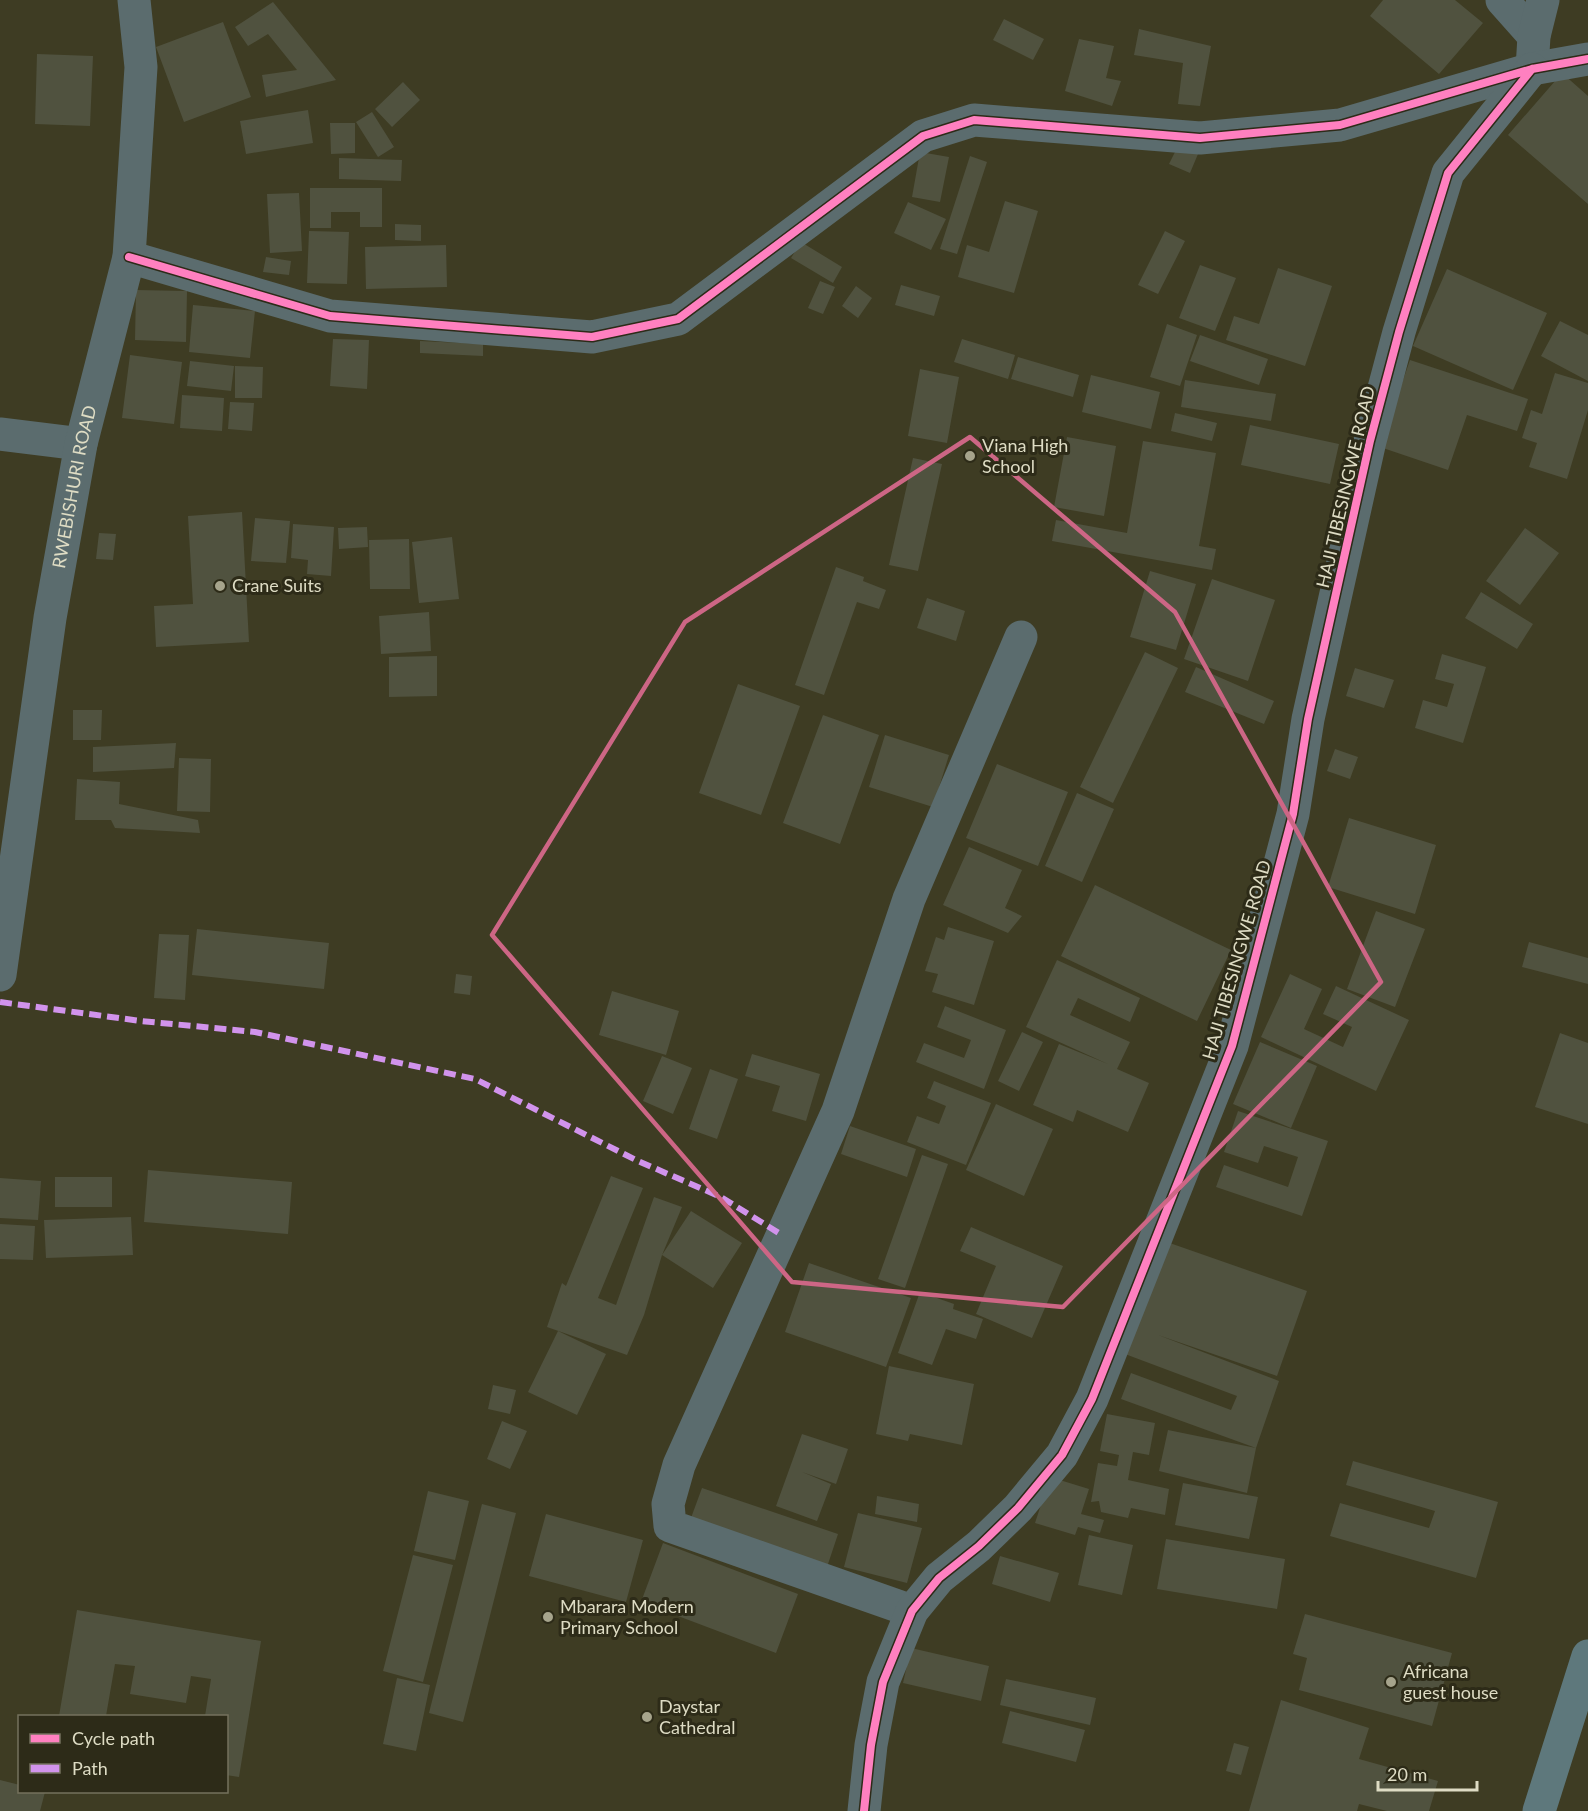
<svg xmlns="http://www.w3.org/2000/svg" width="1588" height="1811" viewBox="0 0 1588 1811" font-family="Lato,sans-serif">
  <rect width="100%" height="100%" fill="#3e3c23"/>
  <!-- building -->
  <path fill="#50523f" d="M1383,0H1455L1483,23L1439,74L1370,16Z
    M273,2L336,80L266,97L262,75L297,70L268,34L248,46L235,27Z
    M1004,19L1044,39L1033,60L993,40Z
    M223,22L251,97L184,122L156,47Z
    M1139,29L1211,46L1200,106L1178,104L1183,63L1134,55Z
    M1079,39L1114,46L1106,78L1121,81L1112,106L1065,91Z
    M37,54L93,56L90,126L35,124Z
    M1562,73L1588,96V204L1508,135Z
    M403,82L420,100L392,127L375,109Z
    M308,110L313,143L246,154L240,121Z
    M372,112L394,147L378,157L356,122Z
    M330,123H355V153L331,154Z
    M1178,146L1198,154L1190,173L1169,164Z
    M920,152L949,157L940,202L912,197Z
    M970,156L987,162L957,254L940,249Z
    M339,158L402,160L401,181L339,179Z
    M310,188H382V227H360V212H331V228H310Z
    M299,193L302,251L270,253L267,194Z
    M1005,201L1038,211L1014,293L958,277L967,245L989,252Z
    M908,202L946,219L931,250L894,233Z
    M395,224L421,225V241L395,240Z
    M309,231L349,232L347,284L307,283Z
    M1165,231L1185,241L1158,294L1138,285Z
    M801,242L842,267L833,283L791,258Z
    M446,245L447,287L366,289L365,247Z
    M266,257L291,261L289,275L263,272Z
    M1200,265L1236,278L1215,331L1179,318Z
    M1278,268L1332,286L1305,366L1226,340L1234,316L1259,324Z
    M1447,269L1547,313L1513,390L1413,346Z
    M820,281L835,287L823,314L808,308Z
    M901,285L940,296L934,316L895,305Z
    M856,286L872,298L858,318L842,306Z
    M136,290L187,291L186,342L135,340Z
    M193,305L255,311L250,358L189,352Z
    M1560,321L1588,335V381L1541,356Z
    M1167,324L1197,335L1180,386L1150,377Z
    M1200,335L1268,359L1259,385L1190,361Z
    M333,339L369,340L367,389L330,386Z
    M962,339L1015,355L1008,379L954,362Z
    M420,341L483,344V356L420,353Z
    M130,355L182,362L174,424L122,418Z
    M1018,357L1079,375L1073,397L1011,379Z
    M1410,360L1528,399L1517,431L1467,415L1448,470L1380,447Z
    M190,361L234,366L231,391L187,386Z
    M235,366L263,367L262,398H235Z
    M920,369L959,377L947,443L908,436Z
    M1555,373L1588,383V410L1567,479L1529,467L1537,443L1522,438L1531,410L1542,414Z
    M1091,375L1160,392L1151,429L1082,412Z
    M1185,380L1276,394L1271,421L1181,407Z
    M182,395L224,398L222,431L180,428Z
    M230,402L254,403L252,431L228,429Z
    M1175,413L1217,423L1212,441L1171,431Z
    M1250,425L1339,444L1330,484L1241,465Z
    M1067,437L1116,446L1104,516L1054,507Z
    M1143,441L1216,453L1199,546L1216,549L1212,570L1052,541L1056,520L1127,533Z
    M913,458L942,464L918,571L889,565Z
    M242,512L249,642L156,647L154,606L193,604L188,516Z
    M255,518L290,521L286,563L251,561Z
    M293,524L334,527L331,576L307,574L308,560L291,558Z
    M367,527L368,547L339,549L338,528Z
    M1525,528L1559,553L1520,605L1486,581Z
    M99,533L116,534L113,560L96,559Z
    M452,537L459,599L419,603L412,542Z
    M409,539L410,589H370L369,540Z
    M836,567L864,577L863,581L886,590L879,609L857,602L824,695L795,685Z
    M1150,571L1196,584L1176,650L1130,637Z
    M1212,579L1275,600L1248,681L1184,659Z
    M1481,592L1533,624L1517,649L1465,618Z
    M927,598L965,611L956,641L917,628Z
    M429,612L431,651L381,654L379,616Z
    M1145,652L1178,668L1113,803L1080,787Z
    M1442,654L1486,667L1463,743L1415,728L1423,700L1447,707L1454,684L1435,679Z
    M437,656V696L389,697V657Z
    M1196,667L1274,701L1264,724L1185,692Z
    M1355,668L1394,680L1384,708L1346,696Z
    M738,684L800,706L761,815L699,793Z
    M73,710H102L101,740H73Z
    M823,715L879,735L840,844L783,823Z
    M885,735L949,755L933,807L869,787Z
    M176,743L174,768L93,772V747Z
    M1335,749L1358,757L1350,779L1327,771Z
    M179,758L211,759L210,812L177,811Z
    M997,764L1068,792L1038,866L966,838Z
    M77,779L120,782L119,804L198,820L200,833L115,828L111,820H75Z
    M1077,793L1114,809L1082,882L1045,866Z
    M1349,818L1436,845L1415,914L1328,887Z
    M969,847L1022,870L1005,908L1022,916L1008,933L943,905Z
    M1095,885L1231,950L1197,1021L1061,956Z
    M1376,911L1425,929L1395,1007L1347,989Z
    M948,927L994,941L974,1005L932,992L938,974L925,971L936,937L944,940Z
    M197,929L329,943L324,989L192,975Z
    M159,934L189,935L185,1000L154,998Z
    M1529,942L1588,958V984L1522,967Z
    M1057,960L1140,998L1130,1022L1078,998L1070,1015L1130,1042L1117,1069L1149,1083L1128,1132L1077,1110L1073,1122L1033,1105L1059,1044L1108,1064L1026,1027Z
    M456,974L472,976L470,995L454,993Z
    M1290,974L1322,989L1304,1029L1343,1047L1352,1027L1323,1014L1336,986L1409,1020L1376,1091L1261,1037Z
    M612,991L679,1011L666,1055L599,1035Z
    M945,1006L1006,1030L984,1089L916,1062L924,1043L964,1058L971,1040L937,1027Z
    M1022,1032L1043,1042L1019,1091L998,1081Z
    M1560,1033L1588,1043V1124L1535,1107Z
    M1260,1042L1317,1066L1291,1128L1233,1104Z
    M752,1054L820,1074L806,1121L772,1111L780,1086L745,1076Z
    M662,1056L692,1068L673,1114L643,1101Z
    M710,1069L738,1079L717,1139L689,1129Z
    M934,1081L991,1103L966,1165L907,1142L917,1116L939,1124L946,1106L927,1098Z
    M996,1104L1053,1129L1024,1196L966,1170Z
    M1238,1111L1328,1141L1302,1216L1216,1187L1224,1165L1288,1187L1298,1157L1264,1146L1258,1163L1224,1152Z
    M850,1126L916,1149L907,1177L841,1154Z
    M922,1155L948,1164L905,1288L878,1279Z
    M148,1170L292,1182L288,1234L144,1222Z
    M611,1176L643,1188L598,1298L616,1305L654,1197L682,1207L662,1255L691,1211L742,1243L713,1288L662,1255L644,1315L627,1355L547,1327L562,1283L566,1286Z
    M55,1177H112V1207H55Z
    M0,1178L41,1181L38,1220L0,1218Z
    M131,1217L133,1255L46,1258L44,1220Z
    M0,1224L35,1226L33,1260L0,1259Z
    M971,1227L1063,1266L1032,1338L976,1314L996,1266L960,1251Z
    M1164,1241L1307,1291L1277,1376L1158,1335L1279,1381L1256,1448L1121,1399L1131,1373L1231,1410L1237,1396L1125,1354Z
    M809,1263L911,1298L886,1367L785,1332Z
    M920,1292L954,1304L953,1309L983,1319L976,1339L946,1329L932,1365L898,1353Z
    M558,1331L606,1354L577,1415L528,1392Z
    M889,1366L974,1384L962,1445L910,1434L908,1441L876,1434Z
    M493,1385L516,1390L510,1414L488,1409Z
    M1107,1414L1155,1423L1149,1455L1133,1452L1128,1480L1169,1489L1165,1515L1131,1508L1128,1518L1101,1512L1099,1501L1091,1502L1098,1463L1117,1466L1119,1455L1100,1451Z
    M502,1421L527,1431L510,1469L487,1459Z
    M1168,1430L1256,1448L1247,1493L1159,1471Z
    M802,1434L848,1449L836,1484L802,1472L831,1484L817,1521L776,1506Z
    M1353,1461L1498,1502L1476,1578L1330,1536L1340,1503L1429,1528L1435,1511L1346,1485Z
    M1050,1477L1089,1489L1081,1514L1104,1520L1100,1533L1078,1527L1075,1535L1035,1523Z
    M1183,1483L1258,1497L1249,1539L1175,1525Z
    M702,1488L838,1534L825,1573L688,1526Z
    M428,1491L469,1501L455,1560L414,1551Z
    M877,1496L919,1504L917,1522L875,1514Z
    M482,1504L516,1513L463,1722L429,1713Z
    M858,1513L922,1528L907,1583L844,1567Z
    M546,1514L643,1540L626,1602L529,1576Z
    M1089,1535L1133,1545L1122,1595L1078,1585Z
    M1166,1539L1285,1559L1277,1609L1157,1589Z
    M663,1543L798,1594L776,1653L641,1602Z
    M413,1555L453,1565L423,1682L383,1671Z
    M1000,1556L1059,1573L1050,1602L992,1584Z
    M77,1610L261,1641L239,1777L226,1775V1716H205L211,1679L191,1676L186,1703L130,1694L135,1666L115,1664L106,1716H59Z
    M1305,1614L1452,1653L1432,1726L1299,1690L1307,1658L1293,1654Z
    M911,1648L989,1666L981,1701L903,1683Z
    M397,1678L430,1685L416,1751L383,1744Z
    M1006,1679L1096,1698L1090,1725L1000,1705Z
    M1281,1700L1369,1728L1359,1759L1438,1781L1429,1811H1387L1359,1804L1357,1811H1249Z
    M1010,1711L1085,1730L1076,1762L1002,1743Z
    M1234,1743L1249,1747L1241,1775L1226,1771Z
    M0,1780L20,1785V1792H45L40,1811H0Z"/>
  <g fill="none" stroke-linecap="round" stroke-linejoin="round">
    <!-- minor -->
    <g stroke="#5b6c6e" stroke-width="33">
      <path d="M1502,0L1534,36"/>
      <path d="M1532,69L1534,36L1543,0"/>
      <path d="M129,257L330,316L592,337L678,319L923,136L974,120L1200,138L1340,125L1532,69L1588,59"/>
      <path d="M0,434L81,444"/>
      <path id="s1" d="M0,975L50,618L81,444L129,257L141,67L134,0"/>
      <path d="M912,1611L670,1526L668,1504L679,1465L838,1111L909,899L1021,637"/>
      <path d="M864,1811L871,1745L883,1682L912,1611L939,1578L979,1546L1018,1508L1062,1455L1092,1399L1232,1046L1293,814L1308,719L1370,441L1399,332L1448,173L1532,69"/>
    </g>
    <!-- major -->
    <path stroke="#5e787c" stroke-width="33" d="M1539,1811L1588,1656"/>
    <!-- quiet -->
    <path stroke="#d193ec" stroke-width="6" stroke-dasharray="12 6" stroke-linecap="butt" d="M0,1002L141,1021L255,1032L475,1079L638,1161L721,1197L782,1235"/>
    <defs>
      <path id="cycleway" d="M129,257L330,316L592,337L678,319L923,136L974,120L1200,138L1340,125L1532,69L1588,59
        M864,1811L871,1745L883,1682L912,1611L939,1578L979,1546L1018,1508L1062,1455L1092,1399L1232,1046L1293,814L1308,719L1370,441L1399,332L1448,173L1532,69"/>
    </defs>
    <!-- cycleway casing -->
    <use href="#cycleway" stroke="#2d2b18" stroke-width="11"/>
    <!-- cycleway -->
    <use href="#cycleway" stroke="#ff80c0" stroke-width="8"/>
  </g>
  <!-- marked area -->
  <path fill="none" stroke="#cd6685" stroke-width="4.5" stroke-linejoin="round" d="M970,437L1175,612L1381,982L1063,1307L792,1282L492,935L685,622Z"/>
  <!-- markers -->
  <g fill="#a6a48c" stroke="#2d2b18" stroke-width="2">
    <circle cx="970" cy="456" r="6"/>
    <circle cx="220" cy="586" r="6"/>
    <circle cx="548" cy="1617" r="6"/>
    <circle cx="1391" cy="1682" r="6"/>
    <circle cx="647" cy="1717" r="6"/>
  </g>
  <g text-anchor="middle" stroke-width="6" stroke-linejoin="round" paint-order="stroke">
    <!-- poi labels -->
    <g font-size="18" fill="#dedcc4" stroke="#2d2b18" text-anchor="start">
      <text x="982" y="452">Viana High<tspan x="982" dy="21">School</tspan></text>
      <text x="232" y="592">Crane Suits</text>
      <text x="560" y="1613">Mbarara Modern<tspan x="560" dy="21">Primary School</tspan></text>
      <text x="1403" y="1678">Africana<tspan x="1403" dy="21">guest house</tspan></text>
      <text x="659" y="1713">Daystar<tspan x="659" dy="21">Cathedral</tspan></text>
    </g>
    <!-- street labels -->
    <g font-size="18" fill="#dedcc4" stroke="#2d2b18">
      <text dy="6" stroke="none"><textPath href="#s1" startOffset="494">RWEBISHURI ROAD</textPath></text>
      <text transform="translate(1346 487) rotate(-77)" y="6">HAJI TIBESINGWE ROAD</text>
      <text transform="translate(1237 960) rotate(-74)" y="6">HAJI TIBESINGWE ROAD</text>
    </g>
  </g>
  <!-- legend -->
  <rect x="18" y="1715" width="210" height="78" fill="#2d2b18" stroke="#74725d" stroke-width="1.5"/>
  <rect x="30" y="1734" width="30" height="9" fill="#ff80c0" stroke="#74725d" stroke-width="1.5"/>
  <text x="72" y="1745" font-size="18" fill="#dedcc4">Cycle path</text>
  <rect x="30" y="1764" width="30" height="9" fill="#d193ec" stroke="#74725d" stroke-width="1.5"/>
  <text x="72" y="1775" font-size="18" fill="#dedcc4">Path</text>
  <!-- scale -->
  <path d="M1378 1781v9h99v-9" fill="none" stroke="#dedcc4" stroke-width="3"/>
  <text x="1387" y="1781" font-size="18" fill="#dedcc4" stroke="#2d2b18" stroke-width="4.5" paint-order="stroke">20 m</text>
</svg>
